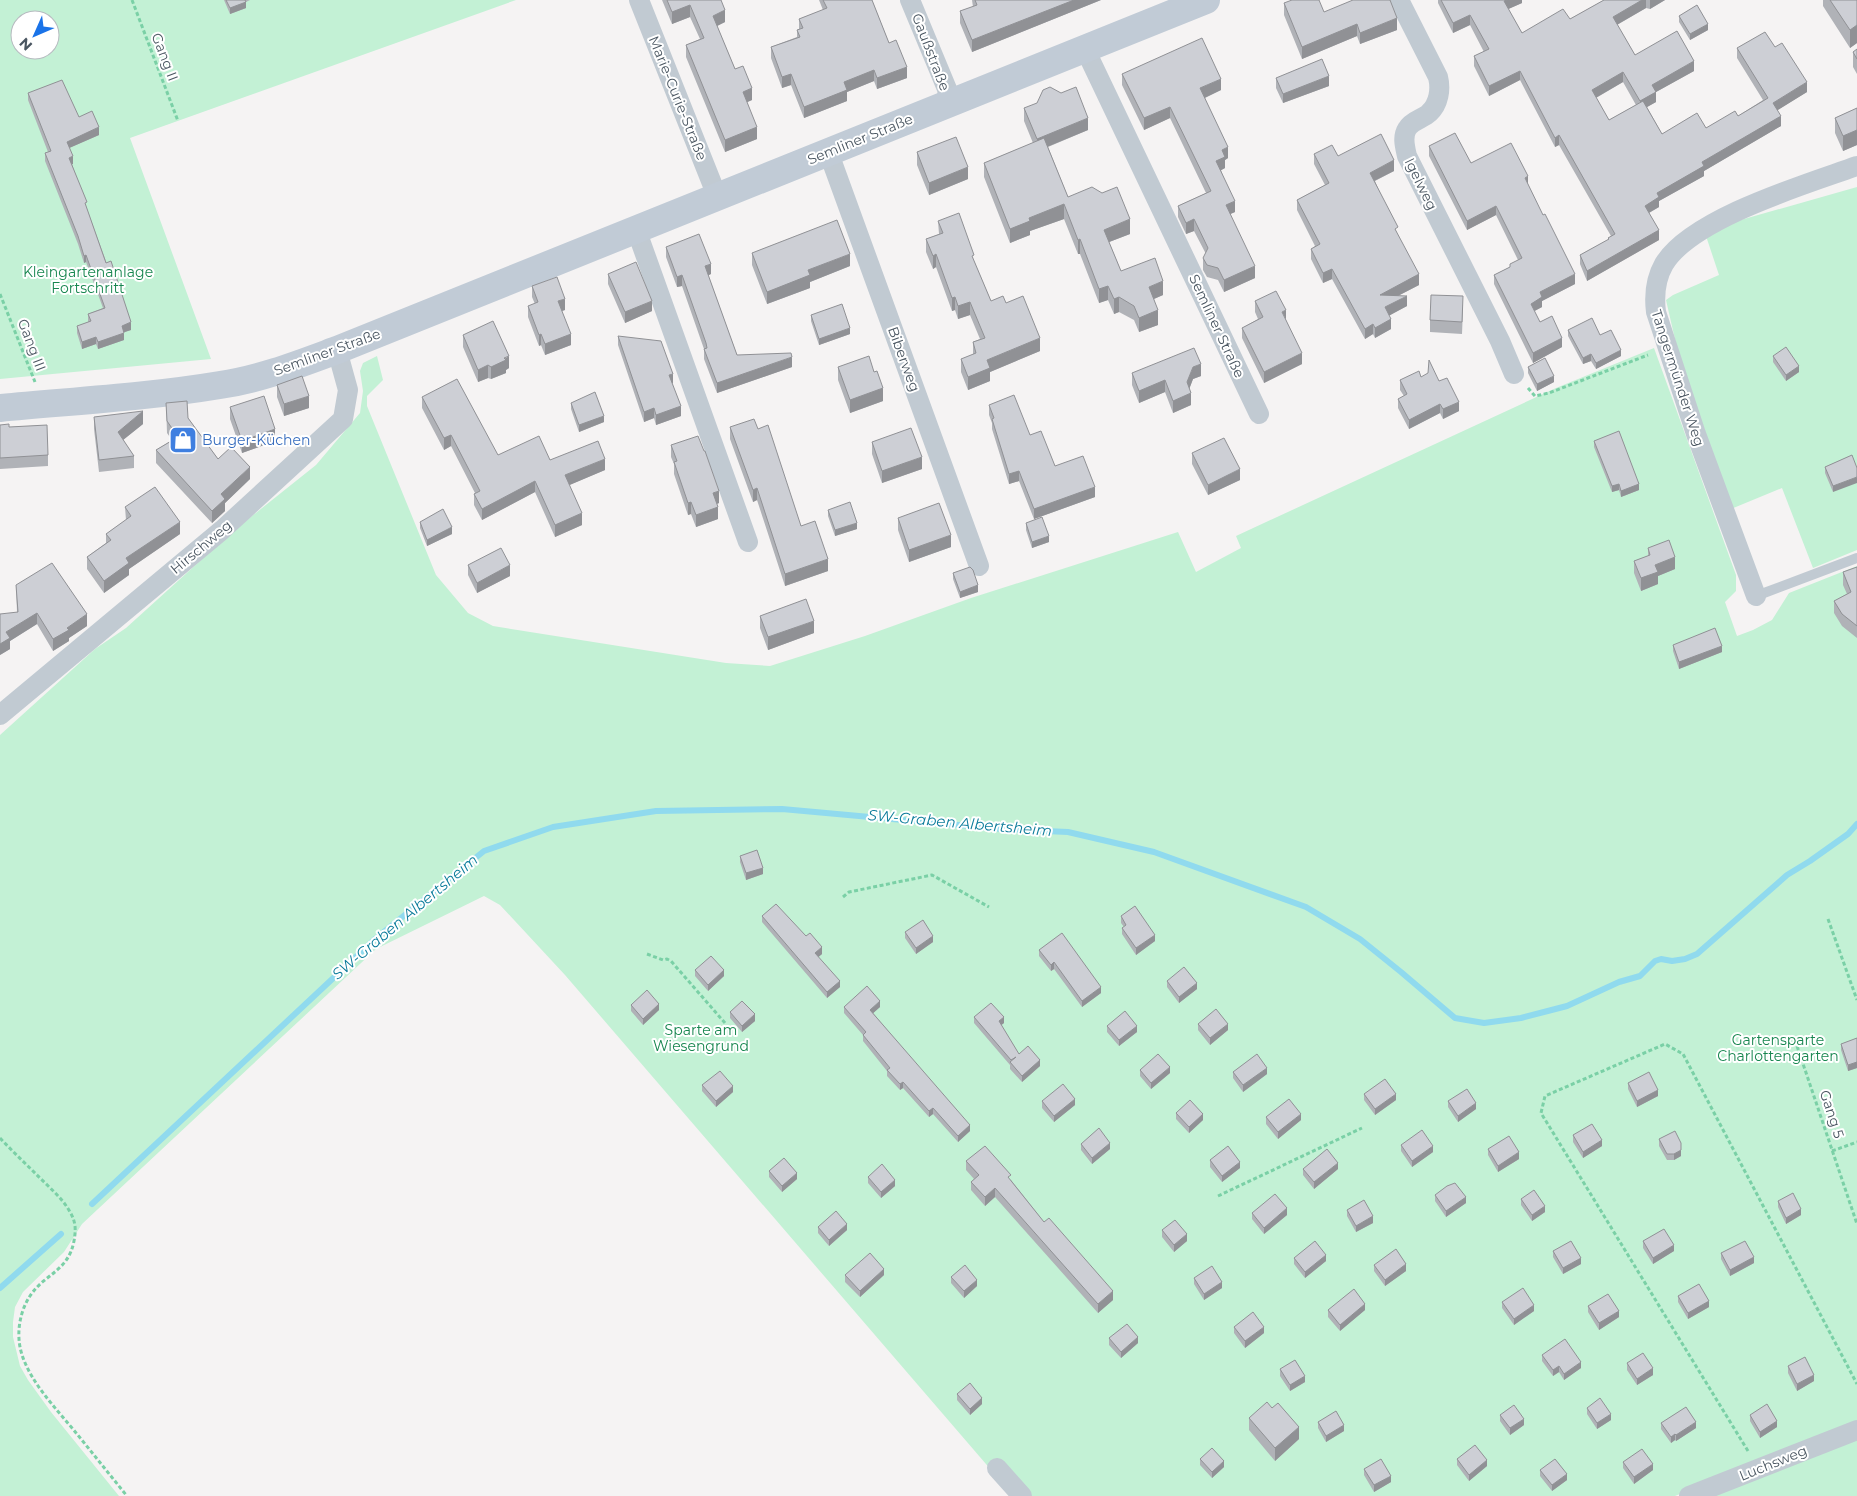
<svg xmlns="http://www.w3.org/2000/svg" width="1857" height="1496" viewBox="0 0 1857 1496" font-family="Montserrat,sans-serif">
  <rect width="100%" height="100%" fill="#f5f3f3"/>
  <!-- green -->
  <path fill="#c3f1d5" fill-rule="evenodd" d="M0,0H516L130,138L211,359L0,379ZM20,20H50V50H20Z
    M1857,187V550L1813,568L1782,488L1731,509L1677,348L1666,300L1673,295L1719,275L1706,236L1737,221Z
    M1654,348L1736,575V591L1725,602L1737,636L1753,630L1772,620L1789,593L1857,566V1423L1675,1496H1030L992,1471L565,975L500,905L484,896L376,949L82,1224L64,1252L23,1292L15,1307L13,1322V1337L20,1366L28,1380L51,1412L119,1496H0V735L95,649L126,628L232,532L316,465L360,413L363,391L360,371L363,363L377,356L383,380L367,396V406L436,575L468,613L493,626L726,663L770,666L865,636L971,598L1178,532L1196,572L1241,548L1236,536L1556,388Z
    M1857,1437V1496H1709Z"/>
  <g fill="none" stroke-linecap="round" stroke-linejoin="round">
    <!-- stream -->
    <path stroke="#90daee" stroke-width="6" d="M92,1204L375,939L484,851L553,827L656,811L782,809L1002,829L1068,832L1154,852L1306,907L1360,939L1401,972L1455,1018L1484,1023L1521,1018L1567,1006L1619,982L1640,976L1655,961L1661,959L1672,961L1685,959L1697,954L1787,875L1810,861L1848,834L1857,824
      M0,1288L61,1234"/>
    <!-- path -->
    <path stroke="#7ad0a6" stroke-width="3" stroke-dasharray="4 2.5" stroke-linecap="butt" d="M132,0L178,121
      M0,294L35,382
      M1528,388L1535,396L1549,393L1648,355
      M843,897L849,892L932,875L989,907
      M1828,919L1857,1000
      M647,954L663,960L667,959L671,961L725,1023
      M1795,1040L1857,1224
      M0,1138C13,1152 27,1165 40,1178C51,1189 63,1199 70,1212C76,1222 76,1230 74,1241C68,1272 45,1273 30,1296C22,1308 18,1324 19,1339C21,1374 56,1408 77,1434C94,1455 110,1475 127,1496
      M1832,1151L1857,1142
      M1218,1196L1362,1128
      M1748,1451L1541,1113L1545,1096L1665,1044L1683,1054L1857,1384"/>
    <!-- lane -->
    <path stroke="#c1cad2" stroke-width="10" d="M1756,596L1857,558"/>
    <!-- street -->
    <path stroke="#c1cad2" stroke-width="20" d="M639,0L717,196
      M910,0L947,89L949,104
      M1399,0L1438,77C1441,89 1439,104 1429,113C1423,119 1412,120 1407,129C1402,137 1405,147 1407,156L1500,341L1514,374
      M1085,49L1259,414
      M828,151L979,566
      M636,229L748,542
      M1756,596L1696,434L1656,312C1654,296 1656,278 1664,264C1692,218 1807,184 1857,166
      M0,715L222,530L343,419L348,390L337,350
      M997,1468L1022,1496
      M1689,1496L1857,1430"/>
    <!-- secondary -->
    <path stroke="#c1cbd6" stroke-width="28" d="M0,408C73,401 148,397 220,385C261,379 299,364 337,350L1206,0"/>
  </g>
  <!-- wall -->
  <path fill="#b0b2b7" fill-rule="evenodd" d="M224,0H250L246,2V8L230,14Z
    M662,0H721L725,22L717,26L735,69L752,100L747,102L757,139L725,152L686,57V45L700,39L690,17L672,24Z
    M819,0H872L889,43L907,78L877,89L874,81L847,92V101L804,118L791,85L782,88L771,58V47L797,37V30H799V19L823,10Z
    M972,0H1101L972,52L960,23V11L973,7Z
    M1438,0H1522V3L1508,9L1522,33L1570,19L1604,0H1665L1650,9L1646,8L1617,25L1635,55L1694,71L1656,92V102L1647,107L1662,134L1706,128L1738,116L1763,100L1737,58V48L1775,47L1807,92L1777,110L1781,126L1704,171V176L1659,201V207L1649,213L1659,240L1587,281L1580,264V255L1608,240V238L1611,236L1559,145L1555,147L1520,80L1489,96L1474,66V56L1484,52L1470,25L1453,33L1438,3ZM1623,82L1636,105L1609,120L1596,98Z
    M1823,0H1857V43L1850,48L1823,6Z
    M1284,3L1324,12L1397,30L1360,44L1357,36L1302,59L1284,15Z
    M1679,16L1708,30L1690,40L1679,22Z
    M1857,49V74L1853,67V52Z
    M1122,74L1221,90L1205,98L1228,158L1225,160V168L1221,170L1235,212L1230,214L1255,278L1224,292L1218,280L1207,277L1203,270V258L1206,254L1194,231L1186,234L1178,217V206L1206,193L1170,118L1144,130L1122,85Z
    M1276,78L1329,86L1283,103L1276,88Z
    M28,93L79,117L99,135L69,148L73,164H72L87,209L131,330L124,332V340L98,349L96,344L82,349L77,333V326L88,322V314L103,308L86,262L84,263L78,244L45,161V153L48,152L28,100Z
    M1024,108L1088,130L1048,147L1068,197L1130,234L1109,242L1121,271L1163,295L1154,299L1158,325L1139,332L1134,320L1119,312L1114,314L1108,300L1099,303L1080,254H1078L1064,219L1030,231V235L1010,243L984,177V163L1033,143L1024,121Z
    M1857,108V145L1843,151L1835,133V118Z
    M1429,146L1528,185L1575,284L1542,301V307L1534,311L1540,322L1562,347L1533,363L1494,284V275L1510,267L1518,260L1496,215L1467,230L1429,156Z
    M917,152L968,179L929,195L917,165Z
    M1314,154L1338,156L1394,171L1375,181L1419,285L1398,296L1407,306L1389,315L1391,329L1375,338L1373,334L1365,339L1332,279L1323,283L1311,259V249L1315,246L1297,210V200L1325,185L1314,164Z
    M938,221L974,261L991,301L1006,303L1040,351L990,372V381L968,390L961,372V359L973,355V342L980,339L970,315L958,319L955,310L952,311L936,267L933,269L926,252V239L939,234Z
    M666,247L711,274L708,275L737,355L792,367L717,393L704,359V349L682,286L677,287L666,257Z
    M752,253L850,266L810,282V288L767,304L752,265Z
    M608,274L652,311L625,323L608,284Z
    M532,286L565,310L562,311L571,345L545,355L541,345L539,346L528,317V306L535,304L532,297Z
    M1255,301L1286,320L1302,364L1264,383L1242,338V328L1258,319L1255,312Z
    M1463,309L1462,334L1430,332V320Z
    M811,315L850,334L819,345L811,321Z
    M1568,330L1600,335L1621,356L1596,369L1591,361L1583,364L1568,336Z
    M463,335L509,368L506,370V373L491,379L488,378L478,382L463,347Z
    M618,336L673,383H672L681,416L656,425L654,418L644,422L618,345Z
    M1773,356L1799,372L1786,381L1773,362Z
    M838,367L874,372L883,401L850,413L838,380Z
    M1528,367L1554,382L1537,391L1528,373Z
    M1132,373L1201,376L1193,379L1189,389L1191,405L1173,413L1165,392L1139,403L1132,385Z
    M1421,377L1439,381L1459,411L1443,419L1440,413L1409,429L1398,408V399L1404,396L1400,390V380Z
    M277,385L309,408L284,416L277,397Z
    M422,397L498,455L550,460L605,470L569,485L582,525L555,537L535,492L482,520L474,505V494L475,493L451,446L444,450L422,408Z
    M166,403L188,418L218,459L250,479L225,503V511L212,523L156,463V450L172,440L167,433Z
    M571,403L604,422L579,432L571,409Z
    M989,405L1030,435L1055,466L1095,497L1034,519L1019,481L1009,484L992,429V423L989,415Z
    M230,407L275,441L242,453L230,419Z
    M94,417L143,424L123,440L134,456V468L99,472L94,429Z
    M0,425L9,427L48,455V466L0,469Z
    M730,427L758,429L801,526L828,571L785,586L757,500L753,502L730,439Z
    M1594,441L1639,490L1621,497L1619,490L1612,492L1594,447Z
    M872,442L922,469L882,483L872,454Z
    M671,445L719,503L717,504L718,519L696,527L691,514L688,515L674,474V464L671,457Z
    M1192,453L1240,480L1208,495L1192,464Z
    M1852,455L1833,492L1825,473V467Z
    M125,507L180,534L129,569V575L104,593L87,569V557L106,543V534L126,520Z
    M828,510L857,529L835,536L828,516Z
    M898,518L951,547L909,562L898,530Z
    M420,522L452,534L427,546L420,528Z
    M1026,523L1049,542L1032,548L1026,530Z
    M1648,548L1675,569L1658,576V584L1641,591L1634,573V561L1648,556Z
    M468,565L510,576L477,593L468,575Z
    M1857,567V638L1842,626L1834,613V601L1847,594L1843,585V572Z
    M953,573L978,592L960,598L953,579Z
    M16,585L87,626L69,638V641L53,651L37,624L10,641V649L0,655L17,612Z
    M760,616L814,633L768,650L760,628Z
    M1673,645L1722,652L1679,669L1673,651Z
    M740,856L763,874L746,880L740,862Z
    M762,916L806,936L822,954L818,957L840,987L827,998L762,922Z
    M1121,916L1155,941L1136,955L1122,934V928L1124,927L1121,923Z
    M905,932L933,942L916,954L905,938Z
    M1039,950L1101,993L1082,1007L1054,969L1051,971L1039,956Z
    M695,970L724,976L708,991L695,976Z
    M1167,981L1197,989L1179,1003L1167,987Z
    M631,1005L659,1010L643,1025L631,1011Z
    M844,1007H880L873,1013L970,1131L958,1142L933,1114L929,1117L903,1088L900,1090L887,1076V1071L863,1041V1035L844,1013Z
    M730,1012L755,1021L742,1032L730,1018Z
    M974,1017L1004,1023L1001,1025L1019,1054L1040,1066L1022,1082L1010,1069V1065L974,1023Z
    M1198,1024L1228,1030L1210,1045L1198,1030Z
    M1107,1026L1137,1032L1119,1046L1107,1032Z
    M1857,1038V1068L1848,1071L1841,1050V1044Z
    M1140,1070L1170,1073L1151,1089L1140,1076Z
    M1233,1072L1267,1074L1243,1092L1233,1078Z
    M1628,1083L1658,1096L1637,1107L1628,1089Z
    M702,1085L733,1092L716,1107L702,1091Z
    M1364,1094L1396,1100L1375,1115L1364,1100Z
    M1042,1101L1075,1105L1054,1122L1042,1108Z
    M1448,1101L1476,1109L1458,1122L1448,1107Z
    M1176,1113L1203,1120L1189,1133L1176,1119Z
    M1266,1117L1301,1120L1278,1139L1266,1124Z
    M1573,1135L1602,1146L1583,1158L1573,1142Z
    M1659,1139L1681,1156L1674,1160H1667L1659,1146Z
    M1081,1144L1110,1149L1092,1164L1081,1150Z
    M1401,1145L1433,1152L1412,1167L1401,1151Z
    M1488,1149L1519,1159L1498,1172L1488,1155Z
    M1210,1160L1240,1168L1222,1182L1210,1167Z
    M966,1161L1011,1180L1044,1222L1113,1300L1098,1313L995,1197L985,1206L971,1190V1182L974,1179L966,1170Z
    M1303,1169H1338L1314,1189L1303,1175Z
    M769,1171L797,1179L782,1192L769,1177Z
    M868,1177L895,1186L881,1198L868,1183Z
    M1435,1195L1466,1203L1446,1217L1435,1201Z
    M1521,1199L1545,1212L1532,1221L1521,1205Z
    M1778,1201L1801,1215L1786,1224L1778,1207Z
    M1347,1210L1373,1223L1356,1232L1347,1216Z
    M1252,1213L1287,1215L1264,1234L1252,1219Z
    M818,1227L847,1230L829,1246L818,1233Z
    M1162,1230L1187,1241L1174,1252L1162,1237Z
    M1643,1241L1674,1251L1653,1264L1643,1248Z
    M1553,1251L1581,1264L1563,1274L1553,1257Z
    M1721,1253L1754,1263L1730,1276L1721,1259Z
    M1294,1258L1326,1261L1305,1278L1294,1264Z
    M1374,1265L1406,1271L1385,1286L1374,1271Z
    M845,1275H884L860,1297L845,1282Z
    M951,1277L977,1286L964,1298L951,1283Z
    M1194,1278L1222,1288L1204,1300L1194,1284Z
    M1678,1296L1709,1307L1688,1319L1678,1302Z
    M1502,1302L1534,1311L1514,1325L1502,1308Z
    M1588,1306L1619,1317L1599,1330L1588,1312Z
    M1328,1310H1365L1340,1331L1328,1317Z
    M1234,1327L1264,1333L1245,1348L1234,1333Z
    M1109,1338L1138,1343L1121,1358L1109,1345Z
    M1542,1355L1581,1368L1564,1380L1559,1372L1553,1376L1542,1361Z
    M1627,1363L1653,1375L1637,1385L1627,1370Z
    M1788,1366L1814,1381L1797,1391L1788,1373Z
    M1280,1369L1305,1382L1290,1391L1280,1376Z
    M957,1394L982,1404L970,1415L957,1400Z
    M1272,1408L1299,1439L1275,1461L1249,1430V1418Z
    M1587,1408L1611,1420L1597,1429L1587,1414Z
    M1500,1415L1524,1425L1510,1435L1500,1421Z
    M1750,1415L1777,1427L1760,1438L1750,1421Z
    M1318,1422L1344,1431L1326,1442L1318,1428Z
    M1661,1423L1696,1428L1676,1441L1675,1440L1671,1443L1661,1429Z
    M1200,1459L1224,1467L1212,1478L1200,1465Z
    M1457,1459L1487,1466L1469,1481L1457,1465Z
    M1623,1462L1653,1470L1634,1484L1623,1468Z
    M1364,1469L1391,1482L1374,1492L1364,1475Z
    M1540,1470L1567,1480L1552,1491L1540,1476Z"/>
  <!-- shaded-wall -->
  <path fill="#909195" d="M1074,0H1101L972,52V40Z
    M1507,0H1522V3L1504,11V1Z
    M1642,0H1646V8L1613,27V17Z
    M1650,0H1665L1650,9Z
    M246,2V8L230,14V8Z
    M690,5V17L672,24V12Z
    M725,10V22L713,28V16Z
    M1470,15V25L1453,33V23Z
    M1397,18V30L1360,44V33Z
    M1357,24V36L1302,59V47Z
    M1708,24V30L1690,40V34Z
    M1857,25V43L1850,48V30Z
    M1694,61V71L1656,92V102L1640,111V101L1652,85Z
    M907,67V78L877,89V78Z
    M874,70V81L847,92V101L804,118V107L844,82Z
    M1520,71V80L1489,96V86Z
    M1623,72V82L1592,100V90Z
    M791,74V85L782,88V77Z
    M1329,76V86L1283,103V94Z
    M1221,79V90L1200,100V88Z
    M1807,82V92L1773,113V103Z
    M752,88V100L743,104V92Z
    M1170,107V118L1144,130V118Z
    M1781,116V126L1704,171V176L1659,201V207L1645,215V206L1657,193L1702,162Z
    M1088,118V130L1037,151V139Z
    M99,127V135L67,149V142Z
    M757,127V139L725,152V140Z
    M1857,130V145L1843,151V136Z
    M1559,135V145L1555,147V138Z
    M1228,147V158L1225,160V168L1216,173V161L1222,150Z
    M73,156V164L69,165V158Z
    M1394,160V171L1370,183V173Z
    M968,167V179L929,195V183Z
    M1528,176V185L1525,178Z
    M1235,201V212L1226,216V205Z
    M1064,204V219L1030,231V235L1010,243V229L1029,218Z
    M1496,206V215L1467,230V221Z
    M1130,219V234L1104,244V230Z
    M1194,219V231L1186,234V223Z
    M1659,230V240L1587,281V271Z
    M1080,239V254H1078V240Z
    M850,254V266L810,282V288L767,304V292L808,270Z
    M936,254V267L933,269V256Z
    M86,255V262L84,263V256Z
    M711,264V274L705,277V266Z
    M1255,266V278L1224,292V280Z
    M1332,269V279L1323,283V273Z
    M1419,274V285L1380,305V295Z
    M1575,274V284L1542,301V307L1531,313V304L1540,292Z
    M682,275V286L677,287V277Z
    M1163,281V295L1149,301V287Z
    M1108,286V300L1099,303V289Z
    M1407,296V306L1385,318V307Z
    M955,297V310L952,311V298Z
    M1119,297V312L1114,314V299Z
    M565,299V310L558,312V301Z
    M652,301V311L625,323V312Z
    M970,302V315L958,319V306Z
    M1158,310V325L1139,332V318Z
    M1286,310V320L1282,312Z
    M1391,319V329L1375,338V328Z
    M131,322V330L122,333V326Z
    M1373,324V334L1365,339V329Z
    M850,328V334L819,345V339Z
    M124,333V340L98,349V342Z
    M541,334V345L539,346V335Z
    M571,334V345L545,355V344Z
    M96,337V344L82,349V342Z
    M1040,338V351L990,372V381L968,390V377L987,360Z
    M1562,338V347L1533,363V353Z
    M1621,350V356L1596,369V363Z
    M1302,353V364L1264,383V372Z
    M1591,354V361L1583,364V358Z
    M509,356V368L506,370V373L491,379V367Z
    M792,357V367L717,393V383Z
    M1201,364V376L1193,379L1187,395V382L1193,367Z
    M488,365V378L478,382V370Z
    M1799,366V372L1786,381V375Z
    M673,374V383L669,385V375Z
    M1554,376V382L1537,391V384Z
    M1165,380V392L1139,403V391Z
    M883,388V401L850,413V400Z
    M1191,393V405L1173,413V401Z
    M309,396V408L284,416V404Z
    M1459,402V411L1443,419V409Z
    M1440,404V413L1409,429V420Z
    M681,406V416L656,425V415Z
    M654,408V418L644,422V412Z
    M143,411V424L118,444V432Z
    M604,416V422L579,432V425Z
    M275,429V441L242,453V441Z
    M451,435V446L444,450V438Z
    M922,457V469L882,483V471Z
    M605,459V470L565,487V475Z
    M250,467V479L225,503V511L212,523V511L221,494Z
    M1240,469V480L1208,495V485Z
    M1019,471V481L1009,484V474Z
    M1857,477V483L1833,492V486Z
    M535,481V492L482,520V509Z
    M1619,484V490L1612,492V486Z
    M1639,484V490L1621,497V491Z
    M1095,487V497L1034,519V509Z
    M757,488V500L753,502V490Z
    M719,491V503L713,505V493Z
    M691,502V514L688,515V503Z
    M718,507V519L696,527V515Z
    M582,513V525L555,537V525Z
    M180,522V534L129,569V575L104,593V581L126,558Z
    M857,523V529L835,536V530Z
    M452,527V534L427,546V540Z
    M951,535V547L909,562V550Z
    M1049,536V542L1032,548V542Z
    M1675,557V569L1658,576V584L1641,591V578L1655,565Z
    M828,559V571L785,586V574Z
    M510,565V576L477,593V583Z
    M978,585V592L960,598V592Z
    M37,613V624L10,641V649L0,655V644L6,632Z
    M87,614V626L69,638V641L53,651V639L67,628Z
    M814,621V633L768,650V637Z
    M1722,646V652L1679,669V662Z
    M763,868V874L746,880V873Z
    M1155,935V941L1136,955V948Z
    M933,936V942L916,954V948Z
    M822,947V954L815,960V953Z
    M1054,962V969L1051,971V965Z
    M724,970V976L708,991V985Z
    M840,981V987L827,998V992Z
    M1197,983V989L1179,1003V997Z
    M1101,987V993L1082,1007V1001Z
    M880,1001V1007L870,1016V1010Z
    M659,1004V1010L643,1025V1019Z
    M755,1014V1021L742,1032V1026Z
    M1004,1017V1023L999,1027V1021Z
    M1228,1024V1030L1210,1045V1038Z
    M1137,1026V1032L1119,1046V1040Z
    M1040,1060V1066L1022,1082V1076Z
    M1857,1062V1068L1848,1071V1065Z
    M1170,1067V1073L1151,1089V1083Z
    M1267,1068V1074L1243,1092V1085Z
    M903,1082V1088L900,1090V1084Z
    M733,1086V1092L716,1107V1101Z
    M1658,1090V1096L1637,1107V1101Z
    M1396,1094V1100L1375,1115V1109Z
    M1075,1099V1105L1054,1122V1116Z
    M1476,1103V1109L1458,1122V1116Z
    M933,1108V1114L929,1117V1111Z
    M1203,1114V1120L1189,1133V1127Z
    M1301,1114V1120L1278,1139V1132Z
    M970,1125V1131L958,1142V1136Z
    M1602,1140V1146L1583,1158V1152Z
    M1110,1143V1149L1092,1164V1158Z
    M1433,1146V1152L1412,1167V1161Z
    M1681,1150V1156L1674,1160V1154Z
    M1519,1152V1159L1498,1172V1166Z
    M1240,1162V1168L1222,1182V1176Z
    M1338,1163V1169L1314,1189V1182Z
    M797,1173V1179L782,1192V1186Z
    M895,1180V1186L881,1198V1192Z
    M995,1188V1197L985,1206V1197Z
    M1466,1197V1203L1446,1217V1211Z
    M1545,1206V1212L1532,1221V1215Z
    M1287,1208V1215L1264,1234V1228Z
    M1801,1209V1215L1786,1224V1218Z
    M1373,1216V1223L1356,1232V1226Z
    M847,1224V1230L829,1246V1240Z
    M1187,1234V1241L1174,1252V1245Z
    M1674,1245V1251L1653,1264V1258Z
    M1326,1255V1261L1305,1278V1272Z
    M1754,1257V1263L1730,1276V1270Z
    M1581,1258V1264L1563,1274V1268Z
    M1406,1264V1271L1385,1286V1280Z
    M884,1269V1275L860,1297V1291Z
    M977,1280V1286L964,1298V1291Z
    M1222,1282V1288L1204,1300V1294Z
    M1113,1291V1300L1098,1313V1304Z
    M1709,1301V1307L1688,1319V1313Z
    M1365,1304V1310L1340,1331V1325Z
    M1534,1305V1311L1514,1325V1319Z
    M1619,1311V1317L1599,1330V1323Z
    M1264,1327V1333L1245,1348V1341Z
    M1138,1337V1343L1121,1358V1352Z
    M1581,1362V1368L1564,1380V1374Z
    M1559,1366V1372L1553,1376V1370Z
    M1653,1368V1375L1637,1385V1379Z
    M1814,1375V1381L1797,1391V1384Z
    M1305,1376V1382L1290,1391V1385Z
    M982,1398V1404L970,1415V1409Z
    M1611,1414V1420L1597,1429V1423Z
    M1524,1419V1425L1510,1435V1428Z
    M1777,1421V1427L1760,1438V1432Z
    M1696,1422V1428L1676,1441V1435Z
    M1344,1425V1431L1326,1442V1436Z
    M1299,1427V1439L1275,1461V1448Z
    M1675,1434V1440L1671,1443V1437Z
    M1487,1460V1466L1469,1481V1475Z
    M1224,1461V1467L1212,1478V1472Z
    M1653,1464V1470L1634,1484V1477Z
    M1567,1474V1480L1552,1491V1485Z
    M1391,1476V1482L1374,1492V1485Z"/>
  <!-- building -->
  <path fill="#cdcfd5" stroke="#909195" d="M226,0H245L246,2L230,8Z
    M667,0H721L725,10L713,16L735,69L743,66L752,88L743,92L757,127L725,140L686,45L704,38L690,5L672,12Z
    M823,0H872L889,43L896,40L907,67L877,78L874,70L844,82L847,90L804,107L791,74L782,77L771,47L800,37L797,30L803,28L799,19L827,8Z
    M975,0H1074L972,40L960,11L977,5Z
    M1292,0H1319L1324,12L1353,0H1390L1397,18L1360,33L1357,24L1302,47L1284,3Z
    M1441,0H1507L1504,1L1522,33L1563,9L1570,19L1604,0H1642L1613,17L1635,55L1677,31L1694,61L1652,85L1656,92L1640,101L1623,72L1592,90L1609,120L1643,101L1662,134L1697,113L1706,128L1735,111L1738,116L1768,98L1737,48L1765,32L1775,47L1782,43L1807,82L1773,103L1781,116L1702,162L1704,166L1657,193L1659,197L1645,206L1659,230L1587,271L1580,255L1609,239L1608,238L1615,234L1559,135L1555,138L1520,71L1489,86L1474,56L1489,49L1470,15L1453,23Z
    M1830,0H1857V25L1850,30Z
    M1697,5L1708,24L1690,34L1679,16Z
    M1202,38L1221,79L1200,88L1228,147L1222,150L1225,157L1216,161L1235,201L1226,205L1255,266L1224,280L1218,268L1207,265L1203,258L1208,248L1194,219L1186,223L1178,206L1211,191L1170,107L1144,118L1122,74Z
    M1857,49V59L1853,52Z
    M1322,59L1329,76L1283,94L1276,78Z
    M62,80L79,117L92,111L99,127L67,142L73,156L69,158L87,202L85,203L106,263L111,261L131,322L122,326L124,333L98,342L96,337L82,342L77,326L91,321L88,314L105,308L86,255L84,256L78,236L45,153L51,151L28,93Z
    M1050,87L1061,93L1076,87L1088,118L1037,139L1024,108L1037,103L1043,90Z
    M1857,108V130L1843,136L1835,118Z
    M1455,133L1471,163L1511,143L1528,176L1525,178L1543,215L1545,214L1575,274L1540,292L1542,297L1531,304L1540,322L1552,316L1562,338L1533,353L1494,275L1510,267V264L1522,258L1496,206L1467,221L1429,146Z
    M1381,134L1394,160L1370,173L1398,227L1395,229L1419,274L1380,295L1407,296L1385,307L1391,319L1375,328L1373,324L1365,329L1332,269L1323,273L1311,249L1320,244L1297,200L1329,183L1314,154L1332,145L1338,156Z
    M956,137L968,167L929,183L917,152Z
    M1044,138L1068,197L1092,187L1102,193L1117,187L1130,219L1104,230L1121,271L1155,258L1163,281L1149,287L1158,310L1139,318L1134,306L1119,297L1114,299L1108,286L1099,289L1080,239L1078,240L1064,204L1029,218L1030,221L1010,229L984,163Z
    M959,213L974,255L972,256L991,301L1003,296L1006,303L1023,296L1040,338L987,360L990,368L968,377L961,359L976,353L973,342L985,338L970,302L958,306L955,297L952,298L936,254L933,256L926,239L943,233L938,221Z
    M837,220L850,254L808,270L810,275L767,292L752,253Z
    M699,234L711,264L705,266L737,355L791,353L792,357L717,383L704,349L707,348L706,343L682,275L677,277L666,247Z
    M636,262L652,301L625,312L608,274Z
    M557,277L565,299L558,301L571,334L545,344L541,334L539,335L528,306L538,302L532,286Z
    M1276,291L1286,310L1282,312L1302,353L1264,372L1242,328L1263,317L1255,301Z
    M1431,295L1463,296L1462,322L1430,320Z
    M842,304L850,328L819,339L811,315Z
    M1592,318L1600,335L1611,330L1621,350L1596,363L1591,354L1583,358L1568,330Z
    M493,321L509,356L504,358L506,360L491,367L488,365L478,370L463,335Z
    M618,336L661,341L673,374L669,375L681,406L656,415L654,408L644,412Z
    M1786,347L1799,366L1786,375L1773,356Z
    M1194,348L1201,364L1193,367L1187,382L1191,393L1173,401L1165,380L1139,391L1132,373Z
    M869,356L874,372L877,371L883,388L850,400L838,367Z
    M1545,358L1554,376L1537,384L1528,367Z
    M1429,360L1439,381L1447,378L1459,402L1443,409L1440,404L1409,420L1398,399L1407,394L1400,380L1419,371L1421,377L1428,373Z
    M302,376L309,396L284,404L277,385Z
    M457,379L498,455L539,436L550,460L598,441L605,459L565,475L582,513L555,525L535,481L482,509L474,494L480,491L451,435L444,438L422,397Z
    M595,392L604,416L579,425L571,403Z
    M1014,395L1030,435L1041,431L1055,466L1083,456L1095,487L1034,509L1019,471L1009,474L992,419L994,418L989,405Z
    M264,396L275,429L242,441L230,407Z
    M187,401L188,418L218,459L231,447L250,467L221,494L225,499L212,511L156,450L178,437L167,421L166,403Z
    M143,411L118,432L134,456L99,460L94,417Z
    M754,419L758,429L768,425L801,526L815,521L828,559L785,574L757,488L753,490L730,427Z
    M9,424V427L47,425L48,455L0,458V425Z
    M911,428L922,457L882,471L872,442Z
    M1619,431L1639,484L1621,491L1619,484L1612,486L1594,441Z
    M698,436L704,451H705L719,491L713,493L718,507L696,515L691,502L688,503L674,462L677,461L671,445Z
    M1224,438L1240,469L1208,485L1192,453Z
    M1852,455L1857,468V477L1833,486L1825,467Z
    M155,487L180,522L126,558L129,563L104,581L87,557L111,540L106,534L131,516L125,507Z
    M850,502L857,523L835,530L828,510Z
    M939,503L951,535L909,550L898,518Z
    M443,509L452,527L427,540L420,522Z
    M1042,517L1049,536L1032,542L1026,523Z
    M1669,540L1675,557L1655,565L1658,572L1641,578L1634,561L1650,555L1648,548Z
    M501,548L510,565L477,583L468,565Z
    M52,563L87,614L67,628L69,630L53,639L37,613L6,632L10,638L0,644V614L18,612L16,585Z
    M970,567L973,570L978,585L960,592L953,573Z
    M1857,567V626L1842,614L1834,601L1851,592L1843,572Z
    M806,599L814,621L768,637L760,616Z
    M1715,628L1722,646L1679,662L1673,645Z
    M757,850L763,868L746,873L740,856Z
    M776,904L806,936L810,933L822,947L815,953L840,981L827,992L762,916Z
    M1135,906L1155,935L1136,948L1122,928L1126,925L1121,916Z
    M923,920L933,936L916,948L905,932Z
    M1062,933L1101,987L1082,1001L1054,962L1051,965L1039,950Z
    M711,956L724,970L708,985L695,970Z
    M1184,967L1197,983L1179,997L1167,981Z
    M867,986L880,1001L870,1010L970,1125L958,1136L933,1108L929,1111L903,1082L900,1084L887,1070L890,1068L863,1035L866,1032L844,1007Z
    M647,990L659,1004L643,1019L631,1005Z
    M742,1001L755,1014L742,1026L730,1012Z
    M991,1003L1004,1017L999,1021L1019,1054L1028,1046L1040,1060L1022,1076L1010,1062L1016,1057L1011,1060L974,1017Z
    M1216,1009L1228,1024L1210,1038L1198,1024Z
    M1125,1011L1137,1026L1119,1040L1107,1026Z
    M1857,1038V1062L1848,1065L1841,1044Z
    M1158,1054L1170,1067L1151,1083L1140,1070Z
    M1257,1054L1267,1068L1243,1085L1233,1072Z
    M720,1071L733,1086L716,1101L702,1085Z
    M1649,1072L1658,1090L1637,1101L1628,1083Z
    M1385,1079L1396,1094L1375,1109L1364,1094Z
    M1063,1084L1075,1099L1054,1116L1042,1101Z
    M1467,1089L1476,1103L1458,1116L1448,1101Z
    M1289,1099L1301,1114L1278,1132L1266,1117Z
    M1190,1100L1203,1114L1189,1127L1176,1113Z
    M1592,1124L1602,1140L1583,1152L1573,1135Z
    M1099,1128L1110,1143L1092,1158L1081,1144Z
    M1422,1130L1433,1146L1412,1161L1401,1145Z
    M1675,1131L1681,1143V1150L1674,1154H1667L1659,1139Z
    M1509,1136L1519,1152L1498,1166L1488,1149Z
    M985,1146L1011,1175L1008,1177L1044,1222L1049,1218L1113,1291L1098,1304L995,1188L985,1197L971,1182L979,1175L966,1161Z
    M1228,1146L1240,1162L1222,1176L1210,1160Z
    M1327,1149L1338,1163L1314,1182L1303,1169Z
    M784,1158L797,1173L782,1186L769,1171Z
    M882,1164L895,1180L881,1192L868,1177Z
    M1455,1183L1466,1197L1446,1211L1435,1195L1447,1186Z
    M1534,1190L1545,1206L1532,1215L1521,1199Z
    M1793,1193L1801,1209L1786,1218L1778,1201Z
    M1275,1194L1287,1208L1264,1228L1252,1213Z
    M1364,1200L1373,1216L1356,1226L1347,1210Z
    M836,1211L847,1224L829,1240L818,1227Z
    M1175,1220L1187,1234L1174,1245L1162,1230Z
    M1664,1229L1674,1245L1653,1258L1643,1241Z
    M1315,1241L1326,1255L1305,1272L1294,1258Z
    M1571,1241L1581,1258L1563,1268L1553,1251Z
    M1745,1241L1754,1257L1730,1270L1721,1253Z
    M1396,1249L1406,1264L1385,1280L1374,1265Z
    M870,1253L884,1269L860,1291L845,1275Z
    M965,1265L977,1280L964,1291L951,1277Z
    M1212,1266L1222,1282L1204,1294L1194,1278Z
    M1699,1284L1709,1301L1688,1313L1678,1296Z
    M1523,1288L1534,1305L1514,1319L1502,1302Z
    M1354,1289L1365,1304L1340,1325L1328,1310Z
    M1608,1294L1619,1311L1599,1323L1588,1306Z
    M1253,1312L1264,1327L1245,1341L1234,1327Z
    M1127,1324L1138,1337L1121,1352L1109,1338Z
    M1565,1339L1581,1362L1564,1374L1559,1366L1553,1370L1542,1355Z
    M1643,1353L1653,1368L1637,1379L1627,1363Z
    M1805,1357L1814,1375L1797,1384L1788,1366Z
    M1295,1360L1305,1376L1290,1385L1280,1369Z
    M970,1383L982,1398L970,1409L957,1394Z
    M1600,1398L1611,1414L1597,1423L1587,1408Z
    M1267,1402L1272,1408L1278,1403L1299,1427L1275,1448L1249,1418Z
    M1767,1404L1777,1421L1760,1432L1750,1415Z
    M1514,1405L1524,1419L1510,1428L1500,1415Z
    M1686,1407L1696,1422L1676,1435L1675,1434L1671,1437L1661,1423Z
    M1336,1411L1344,1425L1326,1436L1318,1422Z
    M1475,1445L1487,1460L1469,1475L1457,1459Z
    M1212,1448L1224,1461L1212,1472L1200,1459Z
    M1642,1449L1653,1464L1634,1477L1623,1462Z
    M1381,1459L1391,1476L1374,1485L1364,1469Z
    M1555,1459L1567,1474L1552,1485L1540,1470Z"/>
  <!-- icons -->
  <defs>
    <symbol id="shop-square" viewBox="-11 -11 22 22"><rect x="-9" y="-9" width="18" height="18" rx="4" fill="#3f7fe0" stroke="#fff"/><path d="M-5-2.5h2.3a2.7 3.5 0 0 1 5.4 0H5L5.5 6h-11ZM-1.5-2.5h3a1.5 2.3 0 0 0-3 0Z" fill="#fff"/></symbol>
  </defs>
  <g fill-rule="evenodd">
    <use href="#shop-square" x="167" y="424" width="32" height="32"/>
  </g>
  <g text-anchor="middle" stroke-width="4" stroke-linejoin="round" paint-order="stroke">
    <!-- street labels -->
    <g font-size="14" fill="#4a5661" stroke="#fff">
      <text transform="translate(931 52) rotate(69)" y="5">Gaußstraße</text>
      <text transform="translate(165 57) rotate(69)" y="5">Gang II</text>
      <text transform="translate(678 98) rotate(68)" y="5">Marie-Curie-Straße</text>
      <text transform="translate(860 139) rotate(-22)" y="5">Semliner Straße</text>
      <text transform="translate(1421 184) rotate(64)" y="5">Igelweg</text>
      <text transform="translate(1217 326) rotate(65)" y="5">Semliner Straße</text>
      <text transform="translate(32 345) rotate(69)" y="5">Gang III</text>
      <text transform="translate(327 352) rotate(-20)" y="5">Semliner Straße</text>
      <text transform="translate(904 359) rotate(70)" y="5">Biberweg</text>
      <text transform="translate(1678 378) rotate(72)" y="5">Tangermünder Weg</text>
      <text transform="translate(201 547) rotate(-40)" y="5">Hirschweg</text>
      <text transform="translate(1832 1114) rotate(72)" y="5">Gang 5</text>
      <text transform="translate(1773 1463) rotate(-22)" y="5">Luchsweg</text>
    </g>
    <!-- park labels -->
    <g font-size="14" fill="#17864f" stroke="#fff">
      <text x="88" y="277">Kleingartenanlage<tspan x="88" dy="16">Fortschritt</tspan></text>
      <text x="701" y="1035">Sparte am<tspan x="701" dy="16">Wiesengrund</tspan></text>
      <text x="1778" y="1045">Gartensparte<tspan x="1778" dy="16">Charlottengarten</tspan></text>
    </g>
    <!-- shop labels -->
    <g font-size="14" fill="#366cbe" stroke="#fff" text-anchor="start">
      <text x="202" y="445">Burger-Küchen</text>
    </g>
    <!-- water labels -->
    <g font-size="15" font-style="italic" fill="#0c7c9b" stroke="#fff">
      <text transform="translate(960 823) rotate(5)" y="5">SW-Graben Albertsheim</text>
      <text transform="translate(405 917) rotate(-40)" y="5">SW-Graben Albertsheim</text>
    </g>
  </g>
  <!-- north arrow -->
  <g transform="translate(35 35) rotate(225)"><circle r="24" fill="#ffffff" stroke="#b7bbc0"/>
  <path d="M0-4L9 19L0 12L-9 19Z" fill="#1a73e8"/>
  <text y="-8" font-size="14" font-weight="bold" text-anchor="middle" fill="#4a5661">N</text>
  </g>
</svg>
